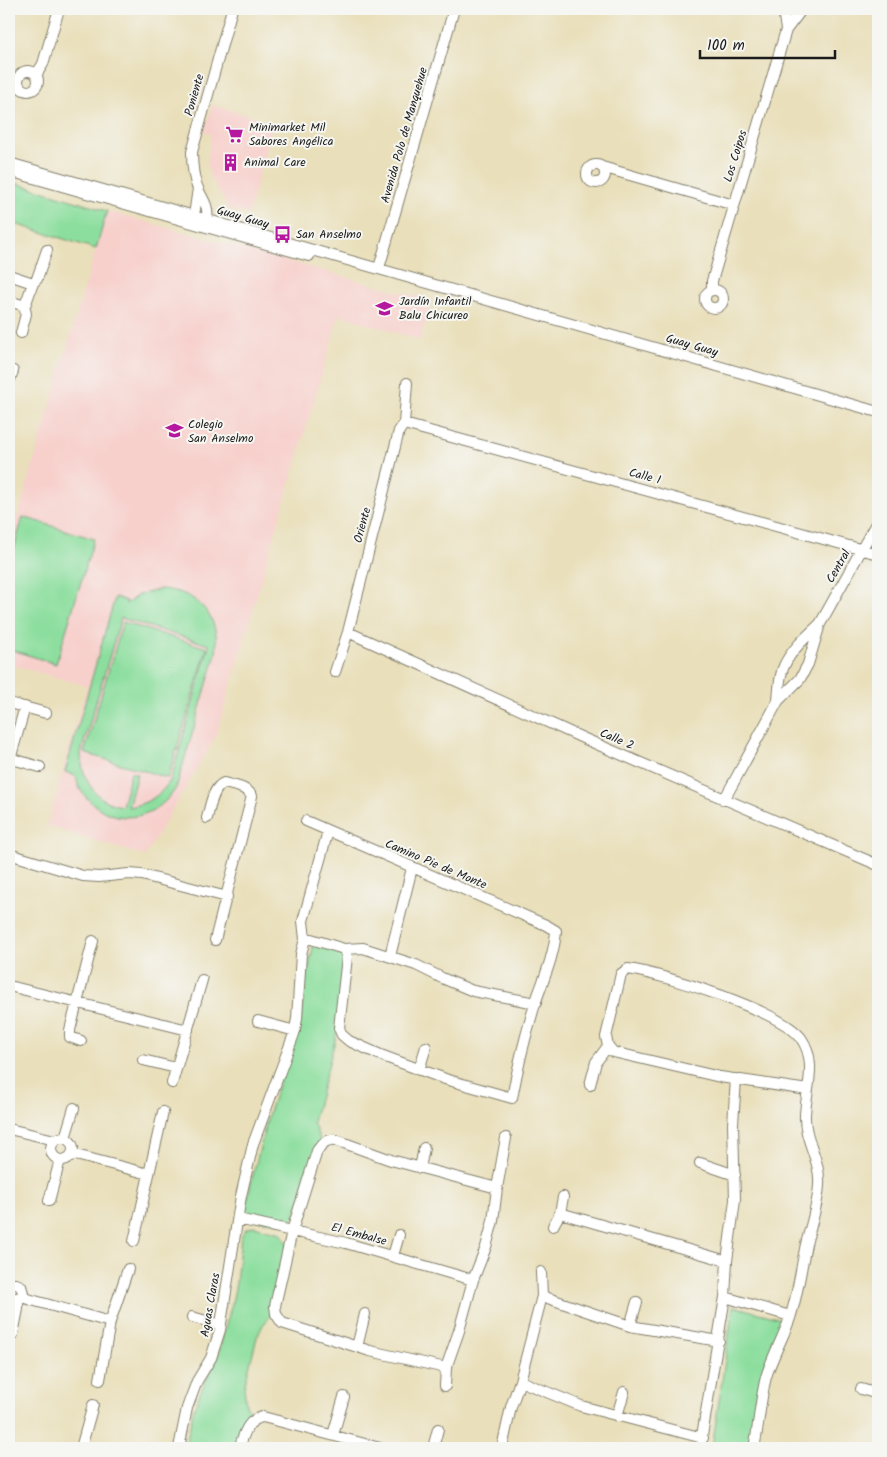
<svg xmlns="http://www.w3.org/2000/svg" width="887" height="1457" viewBox="0 0 887 1457" font-family="Kalam,sans-serif">
  <rect width="100%" height="100%" fill="#f6f6f2"/>
  <filter id="ink" filterUnits="userSpaceOnUse"><feTurbulence type="fractalNoise" baseFrequency=".02" numOctaves="2"/><feDisplacementMap in="SourceGraphic" scale="10" xChannelSelector="R" yChannelSelector="G"/><feConvolveMatrix kernelMatrix="1 2 1 2 8 2 1 2 1" color-interpolation-filters="sRGB"/></filter>
  <filter id="wash" filterUnits="userSpaceOnUse"><feTurbulence type="fractalNoise" baseFrequency=".0096" numOctaves="4" result="noise"/><feDisplacementMap in="SourceGraphic" scale="20" xChannelSelector="R" yChannelSelector="G"/><feGaussianBlur stdDeviation="1.12" result="paint"/><feColorMatrix in="noise" values="0 0 0 0 0 0 0 0 0 0 0 0 0 0 0 0 0 1.4 0 .05"/><feComposite in="paint" operator="in"/></filter>
  <g filter="url(#wash)">
    <rect width="100%" height="100%" fill="#e9dfba"/>
    <!-- built -->
    <path fill="#f7d0cc" d="M212,105L273,123L248,214L229,210L210,176L207,165L211,134L204,132Z
      M107,211L432,301L420,340L339,315L216,736L145,856L47,826L87,686L9,664V547Z"/>
    <!-- green -->
    <path fill="#8cde9e" stroke="#547d5d" fill-rule="evenodd" d="M9,181L107,211L96,249L9,222Z
      M23,517L94,539L56,664L9,649V566Z
      M161,589C198,591 221,617 216,654L176,788C158,817 120,828 92,803C86,798 81,792 78,785C77,782 77,779 76,777C74,775 68,773 65,772L115,597L126,601V604L138,595ZM121,618L209,645L171,779C161,796 147,804 128,807L137,774L131,772L122,806C96,803 81,779 81,753Z
      M123,622L207,648L168,778L84,753Z
      M314,943L345,953L336,1037L313,1122L320,1140L295,1216L289,1222C278,1222 261,1223 251,1217C247,1215 246,1210 245,1207L269,1112L301,1018L305,984Z
      M254,1226L281,1233L288,1244L273,1313L263,1325L257,1337L244,1387L246,1405L251,1413C241,1424 238,1435 234,1448H185L194,1408L204,1384L217,1359L232,1303L236,1283L241,1236L246,1229Z
      M733,1306L785,1320L762,1373L748,1448H712Z"/>
  </g>
  <g filter="url(#ink)">
    <g fill="none" stroke-linecap="round" stroke-linejoin="round">
      <defs>
        <path id="minor" d="M783,9L786,30
          M18 81a10 10 0 1 1 20 0a10 10 0 1 1-20 0Z
          M36,75L43,64L59,9
          M9,163L878,412
          M587 174a9 9 0 1 1 18 0a9 9 0 1 1-18 0Z
          M602,167L734,205
          M9,171L309,256
          M207,219C209,206 203,200 198,189C193,177 192,164 192,152L232,9
          M197,221L194,216L198,188
          M379,268L454,9
          M9,275L33,283L26,303L22,305L9,301
          M33,283L37,279L47,250
          M712,290V281L786,30L802,9
          M705 299a9 9 0 1 1 18 0a9 9 0 1 1-18 0Z
          M21,333L26,314L24,304
          M9,382L13,371
          M404,424L878,554
          M348,632L585,739L878,865
          M335,672L348,632L399,431L404,424L407,383
          M778,701C779,689 779,676 784,666C791,650 807,636 820,624
          M9,703L46,713
          M9,758L40,767
          M10,759L25,707
          M724,800L778,701L800,679L808,664L820,624L878,520
          M207,818C210,807 213,787 224,783C234,786 247,787 252,796L215,940
          M306,821L546,925L556,931C554,956 544,978 536,1001C526,1033 518,1066 512,1098L445,1079L383,1056L349,1041L342,1035L339,1028L347,957L344,949
          M9,854L83,876L99,877L129,874L142,875L227,897
          M305,939H311L344,949L363,948L416,965L442,978L473,991L536,1003
          M390,956L412,868
          M9,986L188,1030
          M258,1021L295,1031
          M81,1041L70,1037V1030L93,941
          M143,1060L176,1068
          M419,1070L426,1047
          M172,1083L202,980
          M590,1085L596,1062L608,1046
          M9,1129L55,1140
          M51 1149a11 11 0 1 1 22 0a11 11 0 1 1-22 0Z
          M65,1138L74,1108
          M72,1154L149,1174
          M700,1163L735,1175
          M420,1168L424,1148
          M49,1201L60,1160
          M560,1213L727,1261
          M238,1219L346,1243L473,1280
          M553,1226L560,1213L563,1197
          M134,1241L163,1112
          M393,1256L399,1235
          M9,1284H16L21,1286L23,1293L21,1297
          M9,1295L12,1299L21,1297L110,1322
          M542,1296L630,1326L719,1341
          M725,1297L790,1316
          M192,1317L221,1325
          M630,1326L637,1302
          M13,1334L18,1309V1299
          M357,1347L365,1314
          M446,1368L370,1351L282,1323L276,1314L275,1306L292,1231L317,1151C322,1143 327,1139 336,1140L391,1160L497,1188
          M100,1380L110,1322L128,1269
          M520,1381L581,1406L703,1438
          M445,1386L446,1368L459,1331L473,1280L486,1247L493,1221L497,1188L506,1138
          M861,1389L878,1394
          M617,1416L624,1392
          M333,1435L344,1397
          M9,1447L13,1448
          M81,1448L93,1405
          M179,1448L187,1408L197,1381L211,1358L220,1330L241,1196L253,1144L294,1034L297,1019L301,954L305,939L303,921L328,831
          M239,1448C244,1435 247,1419 263,1417L380,1448
          M433,1448L438,1429
          M502,1448L511,1407L520,1381L542,1296L541,1272
          M700,1448L725,1297L727,1261L735,1200L733,1124L736,1079
          M754,1448C759,1425 760,1400 766,1377C772,1357 783,1338 790,1318C798,1294 801,1268 806,1244C811,1225 818,1204 819,1185C821,1160 804,1140 805,1115C806,1089 818,1062 801,1038C781,1011 663,974 628,969L621,974L606,1037L608,1046L613,1052L720,1077L808,1090"/>
      </defs>
      <!-- minor casing -->
      <use href="#minor" stroke="#827e6b" stroke-width="12"/>
      <!-- minor -->
      <use href="#minor" stroke="#fff" stroke-width="10"/>
    </g>
  </g>
  <!-- icons -->
  <defs>
    <symbol id="supermarket-bare" viewBox="-9 -9 18 18"><path d="M-6-5.5h2.5l.6 2H6L4.5 2H-2.5L-4.4-4H-6ZM-1.5 3.2a1.3 1.3 0 1 0 .1 0ZM3 3.2a1.3 1.3 0 1 0 .1 0Z" fill="#b5179e" stroke="#f6f6f2" stroke-width="2.5" paint-order="stroke"/></symbol>
    <symbol id="building-bare" viewBox="-9 -9 18 18"><path d="M-4-6H4V6H1V3H-1V6H-4ZM-2.5-4.3h1.7v1.8h-1.7ZM.8-4.3h1.7v1.8H.8ZM-2.5-1h1.7V.8h-1.7ZM.8-1h1.7V.8H.8Z" fill="#b5179e" stroke="#f6f6f2" stroke-width="2.5" paint-order="stroke"/></symbol>
    <symbol id="bus-bare" viewBox="-9 -9 18 18"><path d="M-5-6H5V4H4V6H2V4H-2V6H-4V4H-5ZM-3.5-4V0h7V-4ZM-3.5 1.2v1.5H-2V1.2ZM2 1.2v1.5H3.5V1.2Z" fill="#b5179e" stroke="#f6f6f2" stroke-width="2.5" paint-order="stroke"/></symbol>
    <symbol id="school-bare" viewBox="-9 -9 18 18"><path d="M0-5L7-2L0 1L-7-2ZM-4 1L0 2.5L4 1V4Q0 6-4 4Z" fill="#b5179e" stroke="#f6f6f2" stroke-width="2.5" paint-order="stroke"/></symbol>
  </defs>
  <g fill-rule="evenodd">
    <use href="#supermarket-bare" x="222" y="122" width="25" height="25"/>
    <use href="#building-bare" x="218" y="150" width="25" height="25"/>
    <use href="#bus-bare" x="270" y="222" width="25" height="25"/>
    <use href="#school-bare" x="372" y="296" width="25" height="25"/>
    <use href="#school-bare" x="162" y="418" width="25" height="25"/>
  </g>
  <g text-anchor="middle" stroke-width="4" stroke-linejoin="round" paint-order="stroke">
    <!-- street labels -->
    <g font-size="12" fill="#1c1c1c" stroke="#f6f6f2">
      <text transform="translate(194 95) rotate(-74)" y="4">Poniente</text>
      <text transform="translate(404 135) rotate(-74)" y="4">Avenida Polo de Manquehue</text>
      <text transform="translate(735 156) rotate(-73)" y="4">Los Coipos</text>
      <text transform="translate(243 217) rotate(16)" y="4">Guay Guay</text>
      <text transform="translate(692 345) rotate(16)" y="4">Guay Guay</text>
      <text transform="translate(645 476) rotate(15)" y="4">Calle 1</text>
      <text transform="translate(362 525) rotate(-75)" y="4">Oriente</text>
      <text transform="translate(838 566) rotate(-60)" y="4">Central</text>
      <text transform="translate(617 739) rotate(23)" y="4">Calle 2</text>
      <text transform="translate(436 864) rotate(23)" y="4">Camino Pie de Monte</text>
      <text transform="translate(359 1234) rotate(15)" y="4">El Embalse</text>
      <text transform="translate(210 1305) rotate(-80)" y="4">Aguas Claras</text>
    </g>
    <!-- poi labels -->
    <g font-size="12" fill="#1c1c1c" stroke="#f6f6f2" text-anchor="start">
      <text x="249" y="131">Minimarket Mil<tspan x="249" dy="14">Sabores Angélica</tspan></text>
      <text x="244" y="166">Animal Care</text>
      <text x="296" y="238">San Anselmo</text>
      <text x="399" y="305">Jardín Infantil<tspan x="399" dy="14">Balu Chicureo</tspan></text>
      <text x="188" y="428">Colegio<tspan x="188" dy="14">San Anselmo</tspan></text>
    </g>
  </g>
  <!-- margin -->
  <rect width="887" height="1457" fill="none" stroke="#f6f6f2" stroke-width="30"/>
  <!-- scale -->
  <path d="M700 50v8h135v-8" fill="none" stroke="#1c1c1c" stroke-width="2.5"/>
  <text x="707" y="50" font-size="15" fill="#1c1c1c" stroke="#f6f6f2" stroke-width="4" paint-order="stroke">100 m</text>
</svg>
